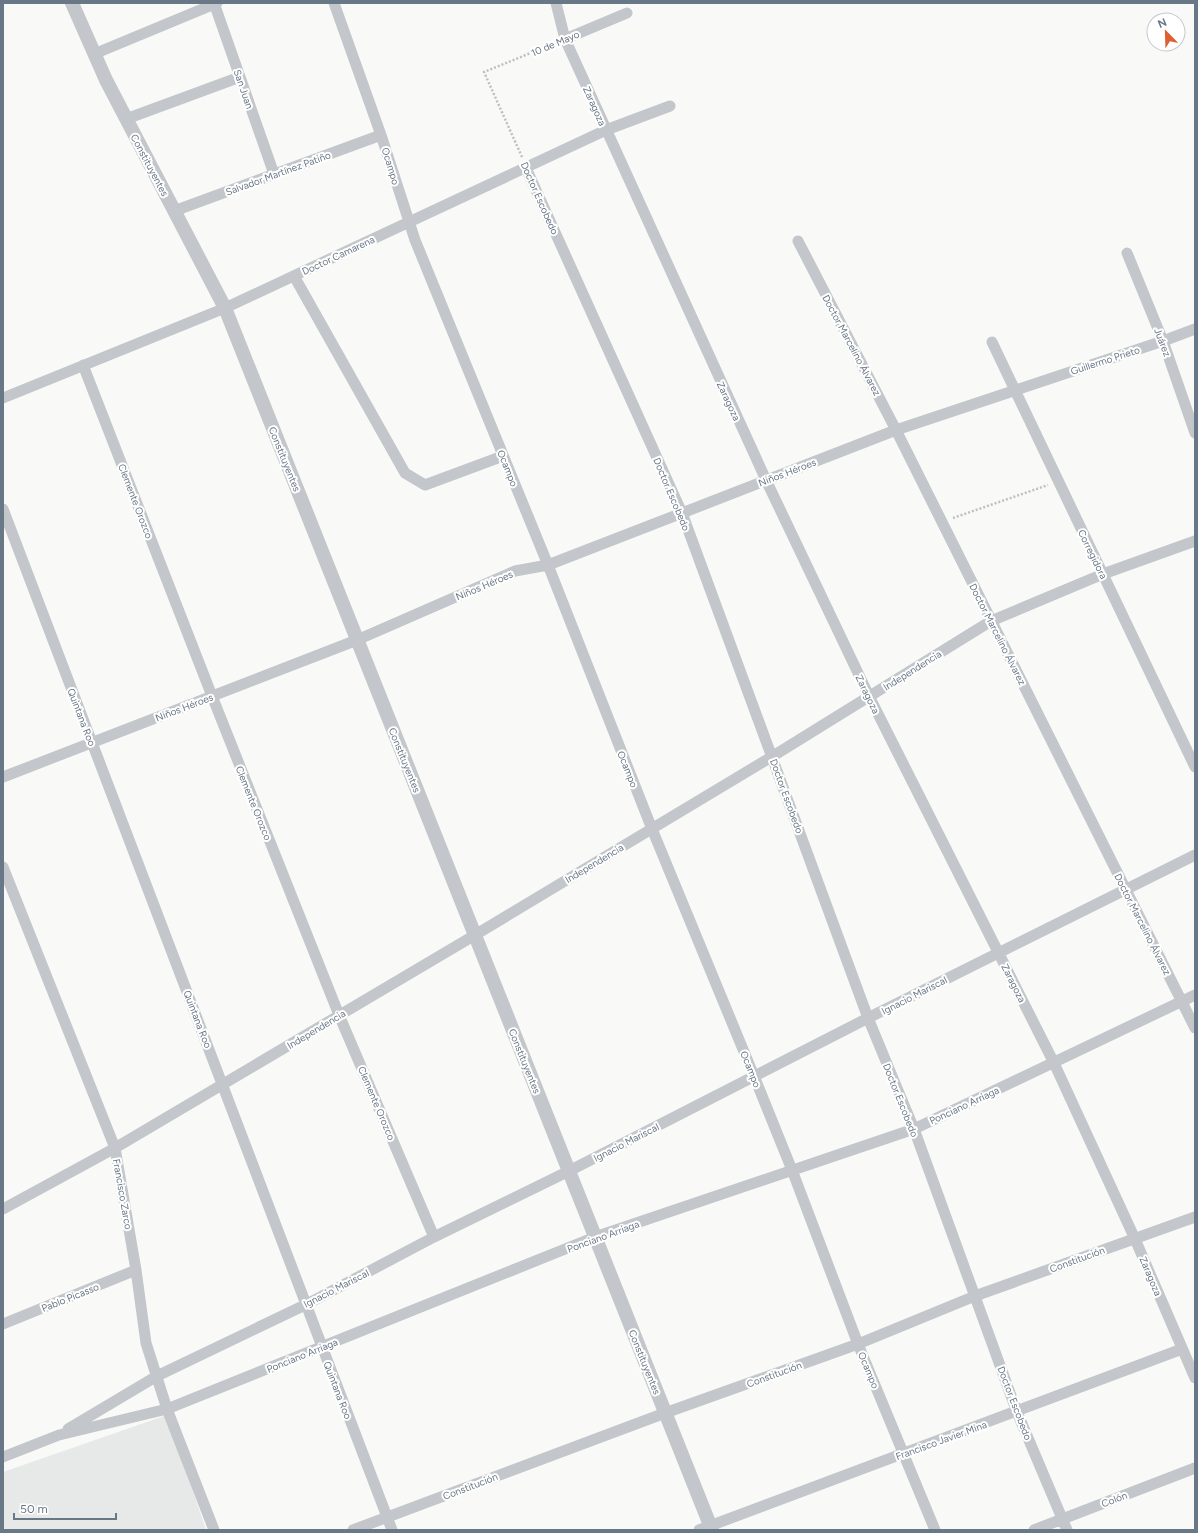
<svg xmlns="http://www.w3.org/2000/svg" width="1198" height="1533" viewBox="0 0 1198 1533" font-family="Figtree,sans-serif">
  <rect width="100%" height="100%" fill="#f9f9f7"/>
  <!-- built -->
  <path fill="#e7e8e8" d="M167,1415L206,1530H5L3,1525V1472Z"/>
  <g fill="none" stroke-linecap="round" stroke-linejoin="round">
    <!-- path -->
    <path stroke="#bdbfc2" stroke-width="2.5" stroke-dasharray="2 2" stroke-linecap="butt" d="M522,157L484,72L555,43
      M953,518L1048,485"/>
    <!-- minor -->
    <path stroke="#c3c6ca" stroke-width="11" d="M214,3L274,174
      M334,3L381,135L415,240L548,565L652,829L754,1076L792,1170L858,1344L935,1530
      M556,3L565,39L766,480L869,696L1054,1063L1135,1239L1195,1378
      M565,39L627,13
      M94,54L217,3
      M126,119L240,77
      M526,168L682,513L868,1018L914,1129L1017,1412L1067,1530
      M174,211L381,135
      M798,241L896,430L1195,1028
      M1127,253L1163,341L1195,433
      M294,276L405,473L425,485L503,456
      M992,342L1195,767
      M83,365L212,696L339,1015L434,1237
      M3,398L225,308L606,130L670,106
      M3,509L392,1530
      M3,777L357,640L515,571L548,565L896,430L1163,341L1195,329
      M3,867L115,1148L136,1270L146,1343L167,1409L214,1530
      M3,1209L115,1148L475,935L773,756L991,621L1103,574L1195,541
      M3,1324L136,1270
      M68,1429L157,1376L305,1305L434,1237L569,1171L868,1018L1195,855
      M3,1457L59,1435L167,1409L595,1237L914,1129L1195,995
      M353,1530L665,1413L858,1344L975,1296L1195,1217
      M699,1530L1182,1349
      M1034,1530L1195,1468"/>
    <!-- tertiary -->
    <path stroke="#c3c6ca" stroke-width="14" d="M72,3L106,80L225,308L712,1530"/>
  </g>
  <g text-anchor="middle" stroke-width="4" stroke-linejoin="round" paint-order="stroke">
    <!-- street labels -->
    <g font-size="10" fill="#697886" stroke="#fff">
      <text transform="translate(555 43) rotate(-23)" y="4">10 de Mayo</text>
      <text transform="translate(244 89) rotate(71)" y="4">San Juan</text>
      <text transform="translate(595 106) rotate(66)" y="4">Zaragoza</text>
      <text transform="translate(150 165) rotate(62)" y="4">Constituyentes</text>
      <text transform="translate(391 166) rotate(73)" y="4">Ocampo</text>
      <text transform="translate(278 173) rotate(-20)" y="4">Salvador Martínez Patiño</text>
      <text transform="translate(540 198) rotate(66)" y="4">Doctor Escobedo</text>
      <text transform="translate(338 255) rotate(-25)" y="4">Doctor Camarena</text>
      <text transform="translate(1163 342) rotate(69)" y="4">Juárez</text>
      <text transform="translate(852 345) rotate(62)" y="4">Doctor Marcelino Álvarez</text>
      <text transform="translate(1105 360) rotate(-18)" y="4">Guillermo Prieto</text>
      <text transform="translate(729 401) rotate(65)" y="4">Zaragoza</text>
      <text transform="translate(285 459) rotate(68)" y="4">Constituyentes</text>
      <text transform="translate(508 468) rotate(68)" y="4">Ocampo</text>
      <text transform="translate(787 472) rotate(-21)" y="4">Niños Héroes</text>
      <text transform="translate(672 494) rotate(67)" y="4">Doctor Escobedo</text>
      <text transform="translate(136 501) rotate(69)" y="4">Clemente Orozco</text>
      <text transform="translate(1093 554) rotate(64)" y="4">Corregidora</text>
      <text transform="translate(484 585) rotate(-23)" y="4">Niños Héroes</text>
      <text transform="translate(998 634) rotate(63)" y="4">Doctor Marcelino Álvarez</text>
      <text transform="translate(912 670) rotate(-32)" y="4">Independencia</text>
      <text transform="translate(868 694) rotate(64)" y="4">Zaragoza</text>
      <text transform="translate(184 707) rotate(-21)" y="4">Niños Héroes</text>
      <text transform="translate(82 717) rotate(69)" y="4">Quintana Roo</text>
      <text transform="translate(405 760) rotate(68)" y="4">Constituyentes</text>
      <text transform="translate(628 769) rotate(68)" y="4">Ocampo</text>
      <text transform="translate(787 796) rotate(70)" y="4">Doctor Escobedo</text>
      <text transform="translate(254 803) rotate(68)" y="4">Clemente Orozco</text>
      <text transform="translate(594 863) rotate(-31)" y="4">Independencia</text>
      <text transform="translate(1143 924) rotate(63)" y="4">Doctor Marcelino Álvarez</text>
      <text transform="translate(1014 983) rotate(63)" y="4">Zaragoza</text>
      <text transform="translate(914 995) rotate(-27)" y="4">Ignacio Mariscal</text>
      <text transform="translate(198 1019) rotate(69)" y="4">Quintana Roo</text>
      <text transform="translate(316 1029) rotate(-31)" y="4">Independencia</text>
      <text transform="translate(525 1061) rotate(68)" y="4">Constituyentes</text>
      <text transform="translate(751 1069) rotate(68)" y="4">Ocampo</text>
      <text transform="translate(901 1100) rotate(68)" y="4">Doctor Escobedo</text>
      <text transform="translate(377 1103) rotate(67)" y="4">Clemente Orozco</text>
      <text transform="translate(964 1105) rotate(-25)" y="4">Ponciano Arriaga</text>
      <text transform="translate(626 1142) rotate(-27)" y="4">Ignacio Mariscal</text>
      <text transform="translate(123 1194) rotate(80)" y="4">Francisco Zarco</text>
      <text transform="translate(603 1236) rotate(-20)" y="4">Ponciano Arriaga</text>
      <text transform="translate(1077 1259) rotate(-20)" y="4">Constitución</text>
      <text transform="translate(1151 1276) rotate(67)" y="4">Zaragoza</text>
      <text transform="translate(336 1288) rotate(-27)" y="4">Ignacio Mariscal</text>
      <text transform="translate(70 1297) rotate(-22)" y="4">Pablo Picasso</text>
      <text transform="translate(302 1355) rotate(-22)" y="4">Ponciano Arriaga</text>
      <text transform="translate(645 1362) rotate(68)" y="4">Constituyentes</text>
      <text transform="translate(869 1370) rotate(67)" y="4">Ocampo</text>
      <text transform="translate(774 1374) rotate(-20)" y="4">Constitución</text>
      <text transform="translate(338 1390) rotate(69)" y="4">Quintana Roo</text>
      <text transform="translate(1015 1403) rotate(69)" y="4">Doctor Escobedo</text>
      <text transform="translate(941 1440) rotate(-20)" y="4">Francisco Javier Mina</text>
      <text transform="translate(470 1486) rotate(-21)" y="4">Constitución</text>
      <text transform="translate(1114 1499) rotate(-21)" y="4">Colón</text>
    </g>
  </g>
  <!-- border -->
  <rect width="1198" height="1533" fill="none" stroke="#697886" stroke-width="8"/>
  <!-- north arrow -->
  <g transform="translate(1166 32) rotate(337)"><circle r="19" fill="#ffffff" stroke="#c3c9cf"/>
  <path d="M0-3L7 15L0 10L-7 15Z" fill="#dd5f32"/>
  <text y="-6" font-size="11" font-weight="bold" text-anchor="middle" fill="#697886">N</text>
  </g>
  <!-- scale -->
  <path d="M14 1513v6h102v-6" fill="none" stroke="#697886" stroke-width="2"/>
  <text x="20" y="1513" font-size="12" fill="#697886" stroke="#ffffff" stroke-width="3" paint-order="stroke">50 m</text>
</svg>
